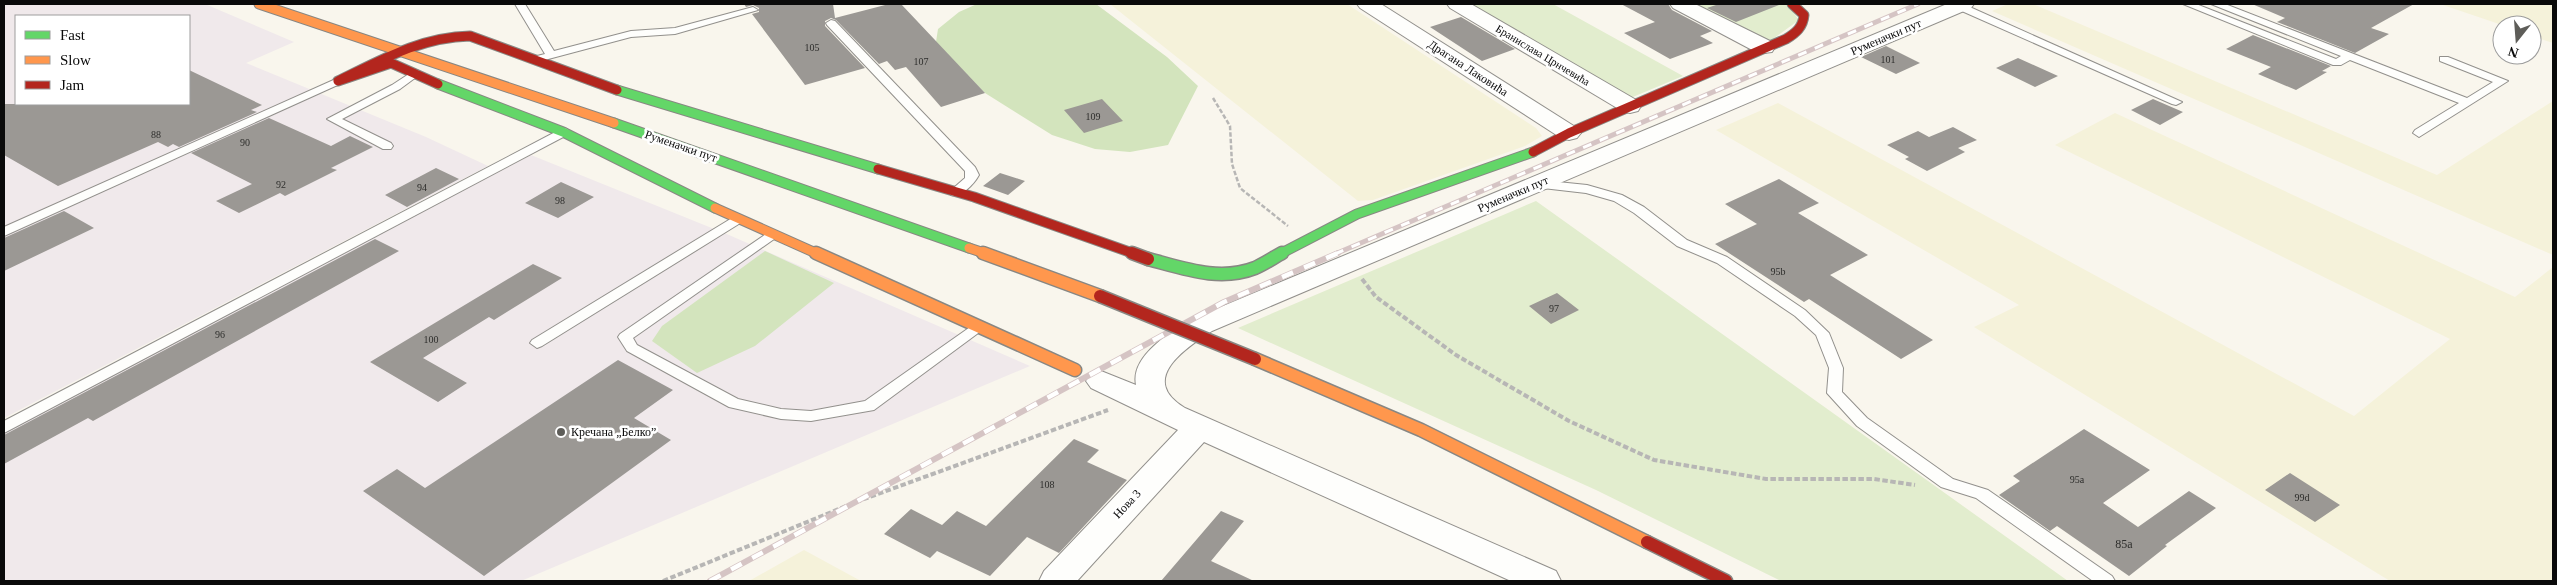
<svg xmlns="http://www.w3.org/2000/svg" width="2557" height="585" viewBox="0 0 2557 585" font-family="Georgia,serif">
  <rect width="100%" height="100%" fill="#f9f6ed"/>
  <!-- industrial -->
  <path fill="#f0e9eb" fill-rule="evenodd" d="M4,4H205L294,42L246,63L426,137L488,166L4,418ZM16,16H189V104H16Z
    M531,155L729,235L1030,366L521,581H4V426Z"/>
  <!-- farmland -->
  <path fill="#f5f2da" d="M1110,4H1347L1536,128L1542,136L1525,146L1373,200L1358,201Z
    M2008,4H2033L2437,175L2553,101V255L1992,11Z
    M2440,4H2553V43L2532,36V25H2502Z
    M1778,103L2354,416L2450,339L2055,145L2115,113L2515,297L2553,267V581H2390L1974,327L2019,305L1716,130Z
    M804,550L861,581H749Z"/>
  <!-- green -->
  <path fill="#e2edce" d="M1475,4H1553L1683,76L1628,99L1468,6Z
    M1687,4H1784L1789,7L1799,20L1770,41L1753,38Z
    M1536,201L2068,581H1781L1596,490L1238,328Z"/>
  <!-- forest -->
  <path fill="#d3e4bd" d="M977,4H1096L1167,57L1198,86L1168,145L1130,152L1095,149L1052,135L985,93L936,42L938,29L959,12Z
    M765,251L834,283L755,346L697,373L652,341L662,326Z"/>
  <!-- building -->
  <path fill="#9b9894" d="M744,4H833L835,18L889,4H901L985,93L941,107L906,67L895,70L887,61L879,64L836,20L831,18L825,21V26L865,68L805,85L752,14L759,12V8L753,5L746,7Z
    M1621,4H1668L1672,10L1712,31L1700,36L1713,43L1670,59L1624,33L1655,22Z
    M1719,4H1779V5L1736,22L1707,8Z
    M2252,4H2414L2371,28L2389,34L2355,53L2277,22L2285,18Z
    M1461,17L1515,49L1482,61L1430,27Z
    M2253,35L2331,66L2322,71L2327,72L2296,90L2258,74L2271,67L2226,49Z
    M1886,46L1920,63L1896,74L1861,57Z
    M2018,58L2058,76L2035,87L1996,68Z
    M189,70L262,105L251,110L257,112L179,147L173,144L168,147L158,142L58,186L4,155V104H189Z
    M1102,99L1123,121L1084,133L1064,110Z
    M2153,99L2183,112L2160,125L2131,110Z
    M269,118L331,146L350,136L373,147L331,168L337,170L285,196L280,193L239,213L216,201L252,184L191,153Z
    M1953,127L1977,140L1958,148L1965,152L1927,171L1905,159L1909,157L1887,145L1918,131L1929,137Z
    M436,168L459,179L407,207L385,195Z
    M1000,173L1025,181L1008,195L983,186Z
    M1779,179L1819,203L1798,213L1868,255L1830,275L1933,340L1901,359L1809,299L1804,302L1715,244L1757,224L1725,204Z
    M561,182L594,197L558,218L525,203Z
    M64,211L94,228L4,271V238Z
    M375,239L399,251L93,421L88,418L4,464V435Z
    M533,264L562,278L494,320L489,317L423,358L467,383L438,402L370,362Z
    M1557,293L1579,310L1551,324L1529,306Z
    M618,360L673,390L634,418L671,440L484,576L363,491L397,469L425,488Z
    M2084,429L2150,470L2103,503L2138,527L2189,491L2216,508L2165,545L2167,546L2129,576L2057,526L2050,531L1999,495L2020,481L2013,476Z
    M1074,439L1099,450L1087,462L1127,480L1059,553L1027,537L990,576L937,551L930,558L884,534L911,509L942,525L957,511L986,526Z
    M2290,473L2340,505L2315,522L2265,490Z
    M1221,511L1244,521L1211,561L1254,581H1161Z"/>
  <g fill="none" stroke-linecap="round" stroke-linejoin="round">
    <defs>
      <path id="lane" d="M515,4H525L554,51L631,31L675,28L753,7L758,10L675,34L631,37L537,62L532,59L533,57L545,54Z
        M1956,4H1963L2182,102L2176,105L2172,104L1955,8Z
        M2183,4H2196L2336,59L2341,56L2211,4H2225L2467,98L2493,82L2440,61V57H2448L2508,81L2419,137L2413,133L2415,130L2459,103L2350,60L2341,65H2333Z
        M831,20L835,21L975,167L979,175C974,184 962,197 951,195L949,192L965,178V171L827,25L826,23Z
        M415,70L419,71V75L400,89L342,119L391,143L393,146L391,149H383L327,119L392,85Z
        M338,78L342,79V83L4,236V227Z
        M563,128L567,129L569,132L567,135L4,433V421Z
        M1538,180L1587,185L1622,195L1644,207L1687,240L1727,257L1805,310L1829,333L1843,368L1842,392L1867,418L1953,479L1988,490L2112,576L2115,581H2093L1976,498L1941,487L1857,426L1827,393L1829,368L1816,335L1795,316L1717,263L1677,246L1634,213L1614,201L1586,193L1534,187L1532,184L1534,181Z
        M737,215L742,216L743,219L742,222L542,346L537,348L530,343L532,340Z
        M772,230L779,234L777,237L633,338L637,345L738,399L781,409L811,411L865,401L973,325H983L985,328L874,410L811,421L781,419L729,407L627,351L618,337L620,334Z"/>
      <path id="street" d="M1357,4H1381L1577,128L1581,133L1577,138L1569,140L1561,138L1360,8Z
        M1447,4H1471L1638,101L1641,106L1638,111L1630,113L1622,111L1450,8Z
        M1670,4H1695L1772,42L1775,47L1772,52L1764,53L1756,52L1673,8Z
        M1947,4H1974L1971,8L1212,331C1184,349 1138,380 1185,408L1556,571L1561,581H1511L1204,442L1077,581H1039L1044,571L1178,430L1091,388L1086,381L1091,374L1101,371L1136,385C1130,356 1172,331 1192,319Z"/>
      <path id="fast-far1" d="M438,84L563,132L715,208
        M617,90L878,169
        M614,123L969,248
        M1280,254L1357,214L1533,152"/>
      <path id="fast" d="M1148,259C1183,268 1219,282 1255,268C1264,264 1273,258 1282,253"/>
      <path id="slow-far1" d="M259,4L614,123
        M715,208L818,254
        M969,248L987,254"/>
      <path id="slow" d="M816,253L1075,370
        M983,253L1100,296
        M1255,359L1421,430L1647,542"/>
      <path id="jam-far1" d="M438,84L391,63L338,81C381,60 421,37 470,36L617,90
        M1533,152L1569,133L1786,39C1796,33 1803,27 1804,15L1792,4
        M878,169L974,197L1135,254"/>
      <path id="jam" d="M1132,253L1148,259
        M1647,542L1726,581"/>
    </defs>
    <!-- lane casing -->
    <use href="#lane" stroke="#92908c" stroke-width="2"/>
    <!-- street casing -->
    <use href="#street" stroke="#92908c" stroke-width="2"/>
    <!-- fast-far1 casing -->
    <use href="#fast-far1" stroke="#888783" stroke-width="11"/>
    <!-- fast casing -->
    <use href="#fast" stroke="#888783" stroke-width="15"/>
    <!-- slow-far1 casing -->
    <use href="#slow-far1" stroke="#888783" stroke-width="11"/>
    <!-- slow casing -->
    <use href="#slow" stroke="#888783" stroke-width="15"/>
    <!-- jam-far1 casing -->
    <use href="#jam-far1" stroke="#888783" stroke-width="11"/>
    <!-- jam casing -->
    <use href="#jam" stroke="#888783" stroke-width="15"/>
    <!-- path-far1 -->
    <path stroke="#b7b6b5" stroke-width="2.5" stroke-dasharray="4.5 2" stroke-linecap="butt" d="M1213,98L1230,126L1232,164L1240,188L1288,226"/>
    <!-- path -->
    <path stroke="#b7b6b5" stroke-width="4" stroke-dasharray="5.5 2.5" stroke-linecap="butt" d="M1362,279L1376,297L1456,355L1569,421L1654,460L1766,479H1874L1915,485
      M663,581L856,502L1108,410"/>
    <!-- lane -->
    <use href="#lane" fill="#fefefc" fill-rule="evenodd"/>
    <!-- street -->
    <use href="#street" fill="#fefefc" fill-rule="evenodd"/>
    <!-- fast-far1 -->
    <use href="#fast-far1" stroke="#63d668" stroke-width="9"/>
    <!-- fast -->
    <use href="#fast" stroke="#63d668" stroke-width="12"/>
    <!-- slow-far1 -->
    <use href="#slow-far1" stroke="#ff974d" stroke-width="9"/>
    <!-- slow -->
    <use href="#slow" stroke="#ff974d" stroke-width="12"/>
    <!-- jam-far1 -->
    <use href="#jam-far1" stroke="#b3261e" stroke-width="9"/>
    <!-- jam -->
    <use href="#jam" stroke="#b3261e" stroke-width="12"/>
    <defs>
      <path id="rail-far1" d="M1335,254L1918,4"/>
      <path id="rail" d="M710,581L1224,302L1338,253"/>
    </defs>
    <!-- rail-far1 casing -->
    <use href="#rail-far1" stroke="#d5c4c4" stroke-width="5"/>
    <!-- rail casing -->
    <use href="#rail" stroke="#d5c4c4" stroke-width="6"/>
    <!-- rail-far1 -->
    <use href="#rail-far1" stroke="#fff" stroke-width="3" stroke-dasharray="9" stroke-linecap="butt"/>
    <!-- rail -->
    <use href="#rail" stroke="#fff" stroke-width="4.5" stroke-dasharray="12" stroke-linecap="butt"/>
    <defs>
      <path id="jam-bridge" d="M1100,296L1255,359"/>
    </defs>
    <!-- jam-bridge casing -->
    <use href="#jam-bridge" stroke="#888783" stroke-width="15" stroke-linecap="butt"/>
    <!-- jam-bridge -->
    <use href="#jam-bridge" stroke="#b3261e" stroke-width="12"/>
  </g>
  <!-- markers -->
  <circle fill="#5e5d59" stroke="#fff" stroke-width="2" cx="561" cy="432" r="5"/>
  <g text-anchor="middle" stroke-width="5" stroke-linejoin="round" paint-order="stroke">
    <!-- number labels -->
    <g font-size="10" fill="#2e2e2c">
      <text x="812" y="51">105</text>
      <text x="1888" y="63">101</text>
      <text x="921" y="65">107</text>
      <text x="1093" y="120">109</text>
      <text x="156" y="138">88</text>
      <text x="245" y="146">90</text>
      <text x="281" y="188">92</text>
      <text x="422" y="191">94</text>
      <text x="560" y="204">98</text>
      <text x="1778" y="275">95b</text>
      <text x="1554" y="312">97</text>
      <text x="220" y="338">96</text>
      <text x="431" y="343">100</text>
      <text x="2077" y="483">95a</text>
      <text x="1047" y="488">108</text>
      <text x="2302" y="501">99d</text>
    </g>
    <!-- far-street labels -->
    <g font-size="11" fill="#0a0a0a" stroke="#fff">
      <text transform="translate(1543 55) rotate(31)" y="4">Бранислава Црнчевића</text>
    </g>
    <!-- street labels -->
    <g font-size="12" fill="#0a0a0a" stroke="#fff">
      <text transform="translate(1886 37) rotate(-23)" y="4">Руменачки пут</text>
      <text transform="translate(1468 68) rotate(33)" y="4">Драгана Лаковића</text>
      <text transform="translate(681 146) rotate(19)" y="4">Руменачки пут</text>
      <text transform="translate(1513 194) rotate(-23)" y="4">Руменачки пут</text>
      <text transform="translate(1127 504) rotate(-47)" y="4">Нова 3</text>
    </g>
    <!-- poi labels -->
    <g font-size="12" fill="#0a0a0a" stroke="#fff" text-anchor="start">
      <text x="571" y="436">Кречана „Белко”</text>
    </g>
    <!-- near-number labels -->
    <g font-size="12" fill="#2e2e2c">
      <text x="2124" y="548">85a</text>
    </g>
  </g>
  <!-- border -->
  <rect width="2557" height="585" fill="none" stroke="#0a0a0a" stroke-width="10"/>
  <!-- legend -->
  <rect x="15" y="15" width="175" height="90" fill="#ffffff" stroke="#9d9d9d"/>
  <rect x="25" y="31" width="25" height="8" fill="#63d668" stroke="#9d9d9d"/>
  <text x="60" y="40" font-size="15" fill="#0a0a0a">Fast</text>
  <rect x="25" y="56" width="25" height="8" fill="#ff974d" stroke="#9d9d9d"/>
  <text x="60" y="65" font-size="15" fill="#0a0a0a">Slow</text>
  <rect x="25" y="81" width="25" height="8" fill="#b3261e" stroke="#9d9d9d"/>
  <text x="60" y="90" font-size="15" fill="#0a0a0a">Jam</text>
  <!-- north arrow -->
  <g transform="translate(2517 40) rotate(197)"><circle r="24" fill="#ffffff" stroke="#9d9d9d"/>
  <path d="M0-4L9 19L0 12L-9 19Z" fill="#5e5d59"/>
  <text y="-8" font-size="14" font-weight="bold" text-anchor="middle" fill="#0a0a0a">N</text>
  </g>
</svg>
